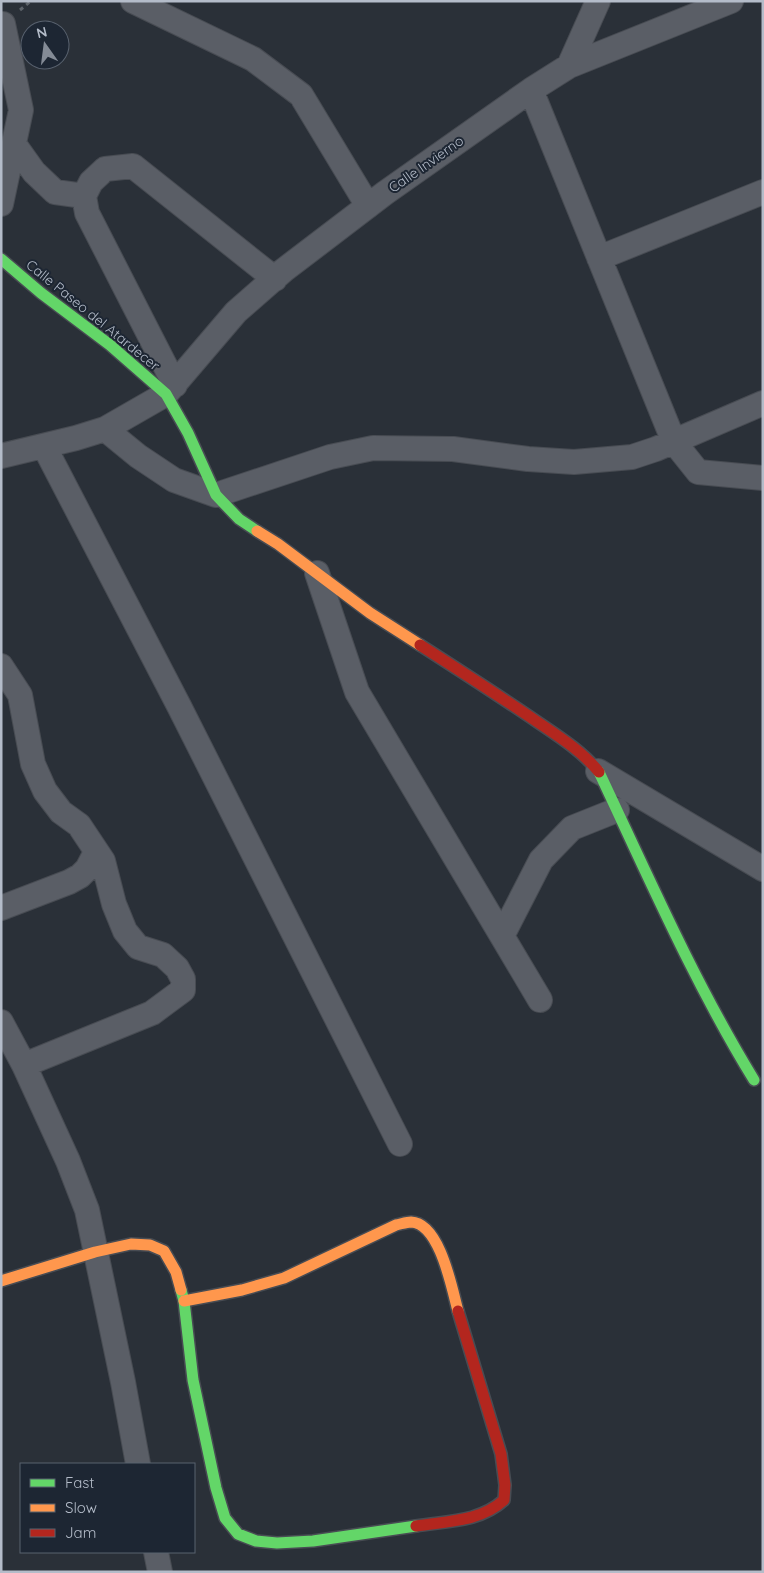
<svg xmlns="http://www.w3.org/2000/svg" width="764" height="1573" viewBox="0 0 764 1573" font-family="Quicksand,sans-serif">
  <rect width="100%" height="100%" fill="#2a3038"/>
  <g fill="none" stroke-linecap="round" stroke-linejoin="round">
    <defs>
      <path id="street" d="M133,1L253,59L301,95L368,206
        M569,66L598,1
        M531,90L674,442L698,472L763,478
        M14,144L34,172L55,192L84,196
        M1,204L21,110L3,24
        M599,258L763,192
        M175,385L87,213L84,196L91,182L105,169L133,166L275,279
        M105,429L138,456L174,480L216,495L330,457L373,448L453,449L528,459L574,462L632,457L656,449L763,403
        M44,446L179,706L400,1144
        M1,456L76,438L105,429L166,394L236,312L284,270L385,193L531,90L569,66L731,1
        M317,573L357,692L540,1000
        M1,666L20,695L33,764L45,791L61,812L79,825L103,861L114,904L125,931L138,947L163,955L177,968L183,979V990L152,1013L24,1065
        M598,771L763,869
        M1,908L69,882L80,876L87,869L96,852
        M502,936L541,860L572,828L617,810
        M1,1022L24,1065L68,1161L87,1210L123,1382L138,1464
        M156,1552L160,1572"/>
      <path id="fast" d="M1,259L41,293L110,345L166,394L188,433L216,495L239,519L257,531
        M599,772C648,876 694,982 754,1080
        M181,1290L184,1301L193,1380L216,1488L225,1518L238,1534L256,1541L277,1543L313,1541L416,1526"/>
      <path id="slow" d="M257,531L278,544L370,613L420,645
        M1,1281L95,1252L131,1244L150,1245L164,1251L176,1272L181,1290
        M184,1301L242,1290L284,1278L396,1225C401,1224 407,1222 411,1222C440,1223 452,1289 458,1311"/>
      <path id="jam" d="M420,645C459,670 498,695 536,721C558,736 582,751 599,772
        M416,1526C447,1521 480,1522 504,1500L505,1485L501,1454L458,1311"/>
    </defs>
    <!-- street casing -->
    <use href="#street" stroke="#484c53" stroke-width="26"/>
    <!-- fast casing -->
    <use href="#fast" stroke="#484c53" stroke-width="14"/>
    <!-- slow casing -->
    <use href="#slow" stroke="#484c53" stroke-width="14"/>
    <!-- jam casing -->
    <use href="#jam" stroke="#484c53" stroke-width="14"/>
    <!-- path -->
    <path stroke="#5d636a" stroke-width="3" stroke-dasharray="4 4" stroke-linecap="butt" d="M20,10L31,1"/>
    <!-- street -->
    <use href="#street" stroke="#5a5e66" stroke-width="24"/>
    <!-- fast -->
    <use href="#fast" stroke="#63d668" stroke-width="11"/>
    <!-- slow -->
    <use href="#slow" stroke="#ff974d" stroke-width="11"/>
    <!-- jam -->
    <use href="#jam" stroke="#b3261e" stroke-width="11"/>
  </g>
  <g text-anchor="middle" stroke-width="4" stroke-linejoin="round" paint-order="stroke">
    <!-- street labels -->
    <g font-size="14" fill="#b4bcc9" stroke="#1d2633">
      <text transform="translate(426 164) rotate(-35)" y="5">Calle Invierno</text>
      <text transform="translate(93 315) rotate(39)" y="5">Calle Paseo del Atardecer</text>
    </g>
  </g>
  <!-- border -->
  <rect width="764" height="1573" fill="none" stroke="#b4bcc9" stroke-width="5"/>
  <!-- legend -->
  <rect x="20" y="1463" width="175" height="90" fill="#1d2633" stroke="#59626f"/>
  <rect x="30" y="1479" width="25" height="8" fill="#63d668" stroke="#59626f"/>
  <text x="65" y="1488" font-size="15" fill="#b4bcc9">Fast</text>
  <rect x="30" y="1504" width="25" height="8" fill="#ff974d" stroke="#59626f"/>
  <text x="65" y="1513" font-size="15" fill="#b4bcc9">Slow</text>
  <rect x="30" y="1529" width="25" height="8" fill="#b3261e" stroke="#59626f"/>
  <text x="65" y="1538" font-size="15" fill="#b4bcc9">Jam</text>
  <!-- north arrow -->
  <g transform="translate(45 45) rotate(346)"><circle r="24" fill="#1d2633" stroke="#59626f"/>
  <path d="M0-4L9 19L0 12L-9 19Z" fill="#848b96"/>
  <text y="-8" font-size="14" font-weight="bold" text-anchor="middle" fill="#b4bcc9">N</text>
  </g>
</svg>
